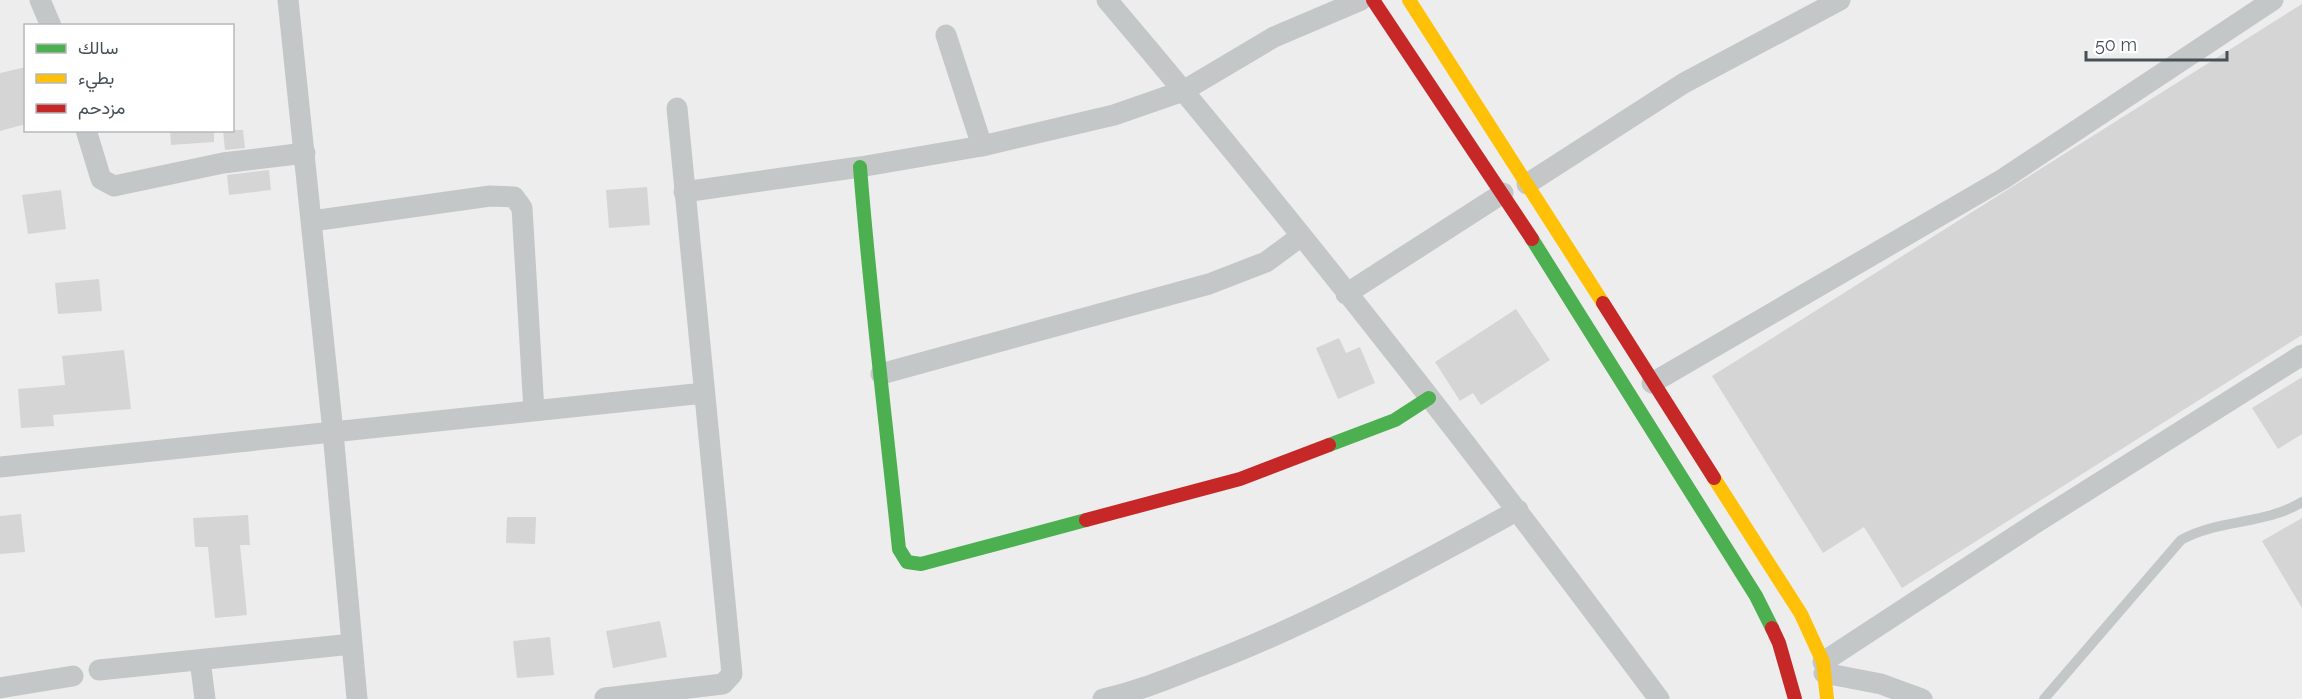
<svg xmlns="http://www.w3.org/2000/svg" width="2302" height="699" viewBox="0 0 2302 699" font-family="Raleway,Vazirmatn,sans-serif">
  <rect width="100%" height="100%" fill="#ededed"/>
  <!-- building -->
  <path fill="#d5d5d6" d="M2302,4V335L1902,588L1864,527L1823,553L1712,376Z
    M26,67V124L0,131V73Z
    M170,130H214V142L171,145Z
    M223,130H243L245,148L225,150Z
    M269,170L271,190L229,195L227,175Z
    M647,187L650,225L609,228L606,190Z
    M61,190L66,229L28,234L22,195Z
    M99,279L102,311L58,314L55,283Z
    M1516,309L1550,360L1481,405L1473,393L1460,401L1435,362Z
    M1339,338L1346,353L1360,347L1375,383L1338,399L1316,348Z
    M124,350L131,409L53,415L54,426L21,428L18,389L65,385L62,356Z
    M2302,377V434L2278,449L2252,408Z
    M21,514L25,552L0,554V516Z
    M248,515L250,545H240L247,615L215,618L208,547H195L193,518Z
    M507,517H536L535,544L506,543Z
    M2302,518V608L2262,541Z
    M660,621L667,657L613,668L606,631Z
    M550,637L554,675L517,678L513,641Z"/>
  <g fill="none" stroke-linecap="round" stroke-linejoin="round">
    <!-- lane -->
    <path stroke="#c4c7c8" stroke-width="10" d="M2044,699L2181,540C2218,519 2265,525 2302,502"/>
    <!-- street -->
    <path stroke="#c4c7c8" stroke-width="21" d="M40,0L51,26
      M288,0L333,432L357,699
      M1107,0C1299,226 1482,461 1659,699
      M946,35L982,146
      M86,130L101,179L114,186L223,163L305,153
      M1527,184L1684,83L1840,0
      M684,192L860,167L982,146L1114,115L1183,91L1274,37L1361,0
      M312,221L490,196L514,197L522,208L534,411
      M1346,294L1503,193
      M881,374L1209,284L1266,262L1300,237
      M1652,383L2003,179L2273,0
      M0,467L704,393
      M200,660L205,699
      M1823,662L2037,522L2302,355
      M99,670L352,644
      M1824,673L1881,684L1922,699
      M0,688L73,676
      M605,698L723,684L732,674L677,108
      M1103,699C1136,692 1167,679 1198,667C1310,625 1414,567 1518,510"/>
    <!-- fast -->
    <path stroke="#4caf50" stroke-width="14" d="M860,167C870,295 886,422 899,549L907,562L921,564L1086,520
      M1532,239L1756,596L1772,628
      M1329,445L1395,420L1429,398"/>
    <!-- slow -->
    <path stroke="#ffc107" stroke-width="14" d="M1409,0L1603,303
      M1714,478L1801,614L1823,662L1827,699"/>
    <!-- jam -->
    <path stroke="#c62828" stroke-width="14" d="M1373,0L1532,239
      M1603,303L1714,478
      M1086,520L1240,479L1329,445
      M1772,628L1779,643L1795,699"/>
  </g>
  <!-- legend -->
  <rect x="24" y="24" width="210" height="108" fill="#ffffff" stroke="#b5b9bc" stroke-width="1.5"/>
  <rect x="36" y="44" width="30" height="9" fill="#4caf50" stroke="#b5b9bc" stroke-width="1.5"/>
  <text x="78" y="54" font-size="18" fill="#465157">سالك</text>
  <rect x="36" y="74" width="30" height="9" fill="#ffc107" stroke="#b5b9bc" stroke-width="1.5"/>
  <text x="78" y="84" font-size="18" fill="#465157">بطيء</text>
  <rect x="36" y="104" width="30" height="9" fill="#c62828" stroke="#b5b9bc" stroke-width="1.5"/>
  <text x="78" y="114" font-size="18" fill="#465157">مزدحم</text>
  <!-- scale -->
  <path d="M2086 51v9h141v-9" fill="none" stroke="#465157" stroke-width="3"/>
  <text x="2095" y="51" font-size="18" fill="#465157" stroke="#ffffff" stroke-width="4.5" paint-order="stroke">50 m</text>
</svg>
